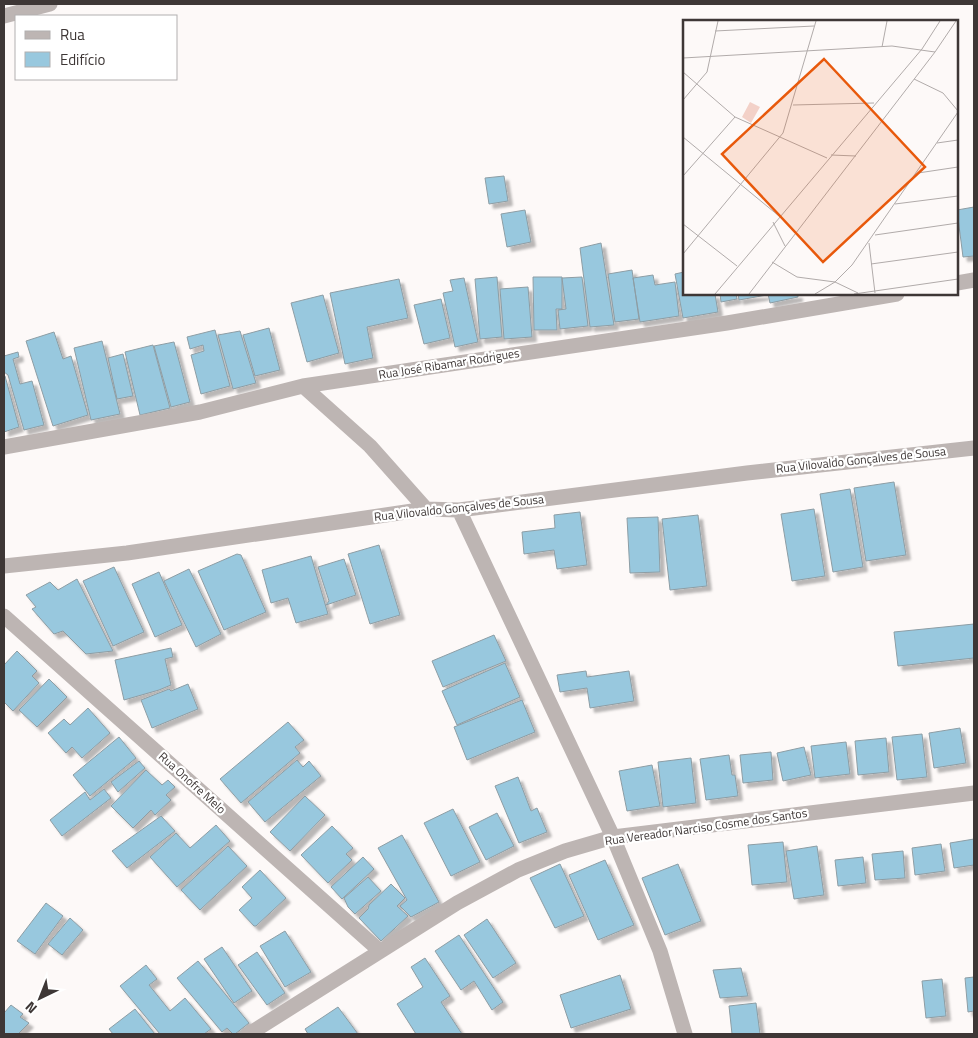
<svg xmlns="http://www.w3.org/2000/svg" width="978" height="1038" viewBox="0 0 978 1038" font-family="'Titillium Web',sans-serif">
  <defs>
    <filter id="shadow"><feDropShadow dx="4.5" dy="4.5" stdDeviation="1" flood-color="#0004"/></filter>
  </defs>
  <rect width="100%" height="100%" fill="#fdf9f8"/>
  <!-- building -->
  <path fill="#98c8de" stroke="#8d9da4" filter="url(#shadow)" d="M504,176L508,201L489,204L485,178Z
    M974,207V256L963,257L957,210Z
    M525,210L531,242L507,247L501,214Z
    M601,243L614,325L590,327L580,248Z
    M632,270L639,319L615,322L608,274Z
    M684,272V294H715L718,312L683,318L675,274Z
    M653,275L655,285L675,282L679,316L640,322L633,278Z
    M497,277L502,337L480,339L475,279Z
    M533,277H562V309H556L557,330H534Z
    M582,277L588,326L560,329L558,310L566,309L562,278Z
    M464,278L478,342L455,347L443,293L453,291L450,280Z
    M399,279L408,318L367,327L373,358L345,364L330,293Z
    M528,287L532,337L504,339L500,289Z
    M720,294H736L737,299L721,302Z
    M738,294H767V295L739,300Z
    M768,294H798V297L770,303Z
    M323,295L339,353L307,362L291,303Z
    M441,299L450,338L424,344L414,305Z
    M269,328L280,370L255,376L243,335Z
    M215,330L230,386L201,394L191,355L204,351L203,345L190,349L187,337Z
    M240,331L256,383L233,389L218,335Z
    M54,332L63,359L71,356L88,415L53,426L26,341Z
    M102,341L120,414L91,420L74,348Z
    M174,342L190,402L171,407L154,346Z
    M153,345L170,408L140,415L125,352Z
    M18,352L19,357L13,359L20,384L32,381L44,425L24,430L8,375L4,372V356Z
    M123,354L133,396L117,399L108,358Z
    M4,376H5L19,427L4,432Z
    M894,482L906,555L866,561L854,488Z
    M850,489L863,567L833,572L820,494Z
    M814,509L825,576L792,581L781,514Z
    M580,512L587,565L557,569L554,550L524,554L522,532L555,528L554,515Z
    M698,515L707,586L670,590L662,519Z
    M658,517L660,572L630,573L627,518Z
    M379,545L400,615L370,624L348,554Z
    M237,554L241,555L266,612L224,630L198,571Z
    M311,556L328,614L296,623L288,598L271,603L262,570Z
    M344,559L356,595L326,605L329,601L318,567Z
    M114,567L144,632L113,646L83,581Z
    M189,569L221,634L196,647L164,581Z
    M159,572L182,625L155,637L132,584Z
    M77,579L113,651L86,654L63,631L54,634L32,609L36,607L26,595L50,582L58,590Z
    M974,624V658L898,666L894,632Z
    M494,635L506,661L443,687L432,661Z
    M171,648L173,657L165,659L171,685L159,690L124,700L115,660Z
    M17,651L37,671L32,676L39,683L13,711L4,702V665Z
    M505,663L520,697L457,725L442,691Z
    M586,671L587,677L629,671L634,701L590,708L587,688L560,692L557,675Z
    M49,679L67,697L37,727L19,710Z
    M188,684L198,709L152,728L141,700L169,689L171,691Z
    M522,700L535,732L467,760L454,727Z
    M88,708L110,733L82,758L72,747L66,753L48,733L64,719L70,725Z
    M288,722L304,740L295,747L300,753L241,803L220,779Z
    M960,728L966,763L934,768L929,733Z
    M922,734L927,777L897,780L892,737Z
    M119,737L136,758L90,796L73,775Z
    M886,738L889,772L858,775L855,741Z
    M846,742L850,774L815,778L811,746Z
    M804,747L811,775L783,781L777,753Z
    M771,752L773,780L743,783L740,755Z
    M729,755L732,775H735L738,796L706,800L700,759Z
    M691,758L696,803L663,807L658,762Z
    M297,760L303,767L309,761L321,776L265,822L248,802Z
    M139,761L145,768L118,792L111,782Z
    M652,765L660,806L627,811L619,771Z
    M146,770L162,785L168,780L175,787L166,795L171,800L155,815L151,810L133,828L111,806Z
    M518,777L531,811L537,808L547,832L519,843L495,786Z
    M104,789L111,798L62,836L50,820L85,792L90,800Z
    M305,796L325,815L290,851L270,832Z
    M453,809L480,862L451,876L424,823Z
    M497,813L514,846L486,860L469,827Z
    M161,816L175,831L127,868L112,851Z
    M216,825L230,841L177,887L150,857L176,833L190,848Z
    M332,826L353,848L346,854L352,860L328,883L301,855Z
    M402,835L439,902L411,917L400,906L407,900L378,848Z
    M974,839V865L954,868L950,843Z
    M783,842L787,882L752,885L748,845Z
    M941,844L945,871L915,875L912,848Z
    M228,846L247,866L200,910L181,890Z
    M817,846L824,895L794,899L786,851Z
    M903,851L905,878L875,880L872,854Z
    M363,857L374,869L342,899L331,887Z
    M863,857L866,883L838,886L835,860Z
    M605,860L634,925L598,940L569,875Z
    M560,864L584,916L555,928L530,878Z
    M678,864L701,921L665,935L642,878Z
    M260,870L286,898L256,926H254L239,910L252,898L242,887Z
    M368,877L381,891L355,914L348,907L344,898Z
    M391,884L405,898L397,906L408,916L381,941L359,918L368,909L369,905Z
    M46,903L63,916L35,954L17,941Z
    M70,918L83,930L62,955L48,944Z
    M487,919L516,963L493,978L464,935Z
    M285,931L311,972L285,987L260,946Z
    M459,935L503,1002L492,1010L474,981L461,990L435,951Z
    M222,947L252,991L234,1003L204,959Z
    M257,952L285,993L267,1005L238,965Z
    M425,958L450,996L441,1002L462,1034H416L397,1004L423,987L411,967Z
    M198,961L249,1023L235,1034H233L227,1028L222,1032L177,978Z
    M146,965L157,979L149,985L170,1011L185,998L211,1029L204,1034H160L120,986Z
    M741,968L748,996L720,998L713,970Z
    M620,975L631,1009L571,1028L560,995Z
    M974,977V1011L968,1012L965,978Z
    M942,979L946,1016L926,1018L922,981Z
    M756,1003L760,1034H732L729,1006Z
    M11,1005L23,1014L20,1017L29,1023L18,1034H4V1013Z
    M338,1007L358,1034H308L305,1029Z
    M135,1009L155,1034H113L109,1029Z"/>
  <g fill="none" stroke-linecap="round" stroke-linejoin="round">
    <!-- minor -->
    <path stroke="#bdb5b3" stroke-width="15" d="M4,16L50,4
      M957,283L974,280
      M303,386L370,446L426,509
      M4,447L200,412L303,386L727,323L897,294
      M459,510L613,837L660,951L685,1034
      M4,566L127,553L426,509L459,510L747,473L974,448
      M4,616L380,951
      M249,1034L457,903L518,870L565,851L613,837L974,793"/>
  </g>
  <g text-anchor="middle" stroke-width="4.5" stroke-linejoin="round" paint-order="stroke">
    <!-- street labels -->
    <g font-size="12" fill="#3e3736" stroke="#fff">
      <text transform="translate(449 364) rotate(-9)" y="4">Rua José Ribamar Rodrigues</text>
      <text transform="translate(861 460) rotate(-6)" y="4">Rua Vilovaldo Gonçalves de Sousa</text>
      <text transform="translate(459 508) rotate(-6)" y="4">Rua Vilovaldo Gonçalves de Sousa</text>
      <text transform="translate(192 783) rotate(42)" y="4">Rua Onofre Melo</text>
      <text transform="translate(706 827) rotate(-8)" y="4">Rua Vereador Narciso Cosme dos Santos</text>
    </g>
  </g>
  <!-- overview -->
  <g transform="translate(683 20)">
    <rect width="275" height="275" fill="#fdf9f8"/>
    <path d="M67,82L77,87L68,103L59,97Z" fill="#f3d1c8"/>
    <path fill="none" stroke="#b1abaa" stroke-width="1" d="M32,11L131,6M199,27L204,1M0,38L209,26L252,32M0,52L52,97L144,138M231,59L260,73L275,91M0,80L24,52L35,1M110,85L191,83M0,117L96,196M254,123L275,120M148,135L173,136M235,153L275,147M0,156L52,97M212,184L275,176M90,202L102,226M0,204L54,246M192,215L275,203M186,223L192,273M0,234L100,113L133,1M89,242L114,257L152,262L175,273M188,244L275,232M32,274L239,29L257,1M66,274L252,32L273,1M132,274L152,262L169,245L275,92M171,274L275,259"/>
    <path fill="#e8590c" fill-opacity="0.15" stroke="#e8590c" stroke-width="2.5" d="M141,39L242,147L140,242L39,134Z"/>
    <rect width="275" height="275" fill="none" stroke="#3e3736" stroke-width="2.5"/>
  </g>
  <!-- border -->
  <rect width="978" height="1038" fill="none" stroke="#3e3736" stroke-width="10"/>
  <!-- legend -->
  <rect x="15" y="15" width="162" height="65" fill="#ffffff" stroke="#b2afaf"/>
  <rect x="25" y="31" width="25" height="8" fill="#bdb5b3" stroke="#b2afaf"/>
  <text x="60" y="40" font-size="15" fill="#3e3736">Rua</text>
  <rect x="25" y="52" width="25" height="15" fill="#98c8de" stroke="#b2afaf"/>
  <text x="60" y="65" font-size="15" fill="#3e3736">Edifício</text>
  <!-- north arrow -->
  <g transform="translate(40 998) rotate(223)" stroke="#ffffff" stroke-width="4" paint-order="stroke">
  <path d="M0-4L9 19L0 12L-9 19Z" fill="#3e3736"/>
  <text y="-8" font-size="14" font-weight="bold" text-anchor="middle" fill="#3e3736">N</text>
  </g>
</svg>
